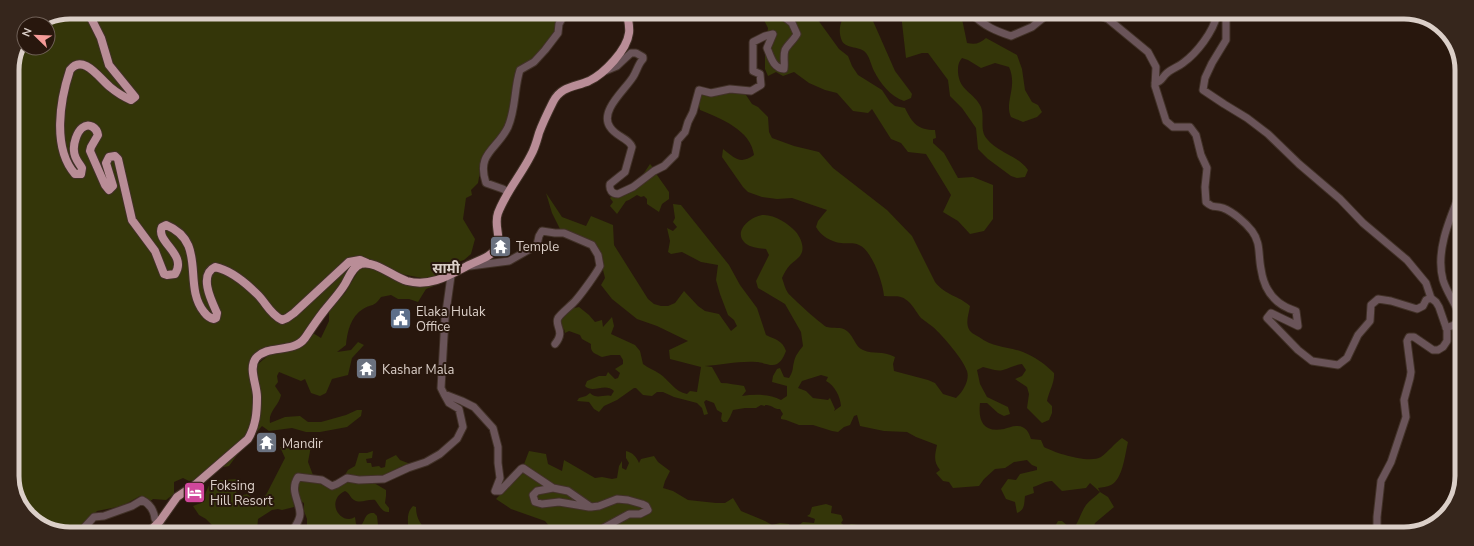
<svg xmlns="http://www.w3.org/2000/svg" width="1474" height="546" viewBox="0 0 1474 546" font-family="'Nunito Sans','Noto Sans Devanagari',sans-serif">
  <rect width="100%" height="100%" fill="#28170d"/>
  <!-- green -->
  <path fill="#343609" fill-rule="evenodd" d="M70,12L561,13L556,32L534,59L518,70L510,115L500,138L483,155L478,183L471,190L472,195L466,198L463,219L475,239L471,254L464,260L458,262L452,268L437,276L427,279L396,273L364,257C355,263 351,274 344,283C331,299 317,312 308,330L321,338L329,321V311L345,293L360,268L363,266L380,271L391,277L437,282L434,286L426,289L418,302L409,299H398L391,295L381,297C373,308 373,303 363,309C351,316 347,332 346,345L337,352L351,350L358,342L364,345L352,358L348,375L332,379L326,393L320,396L311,393L305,379L301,381L279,372L277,376L278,382L275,386L281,395C279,406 268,411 270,423L285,417L300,416L308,422H321L346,415L357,410H362L361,416L347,427L320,432H306L292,428L269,431L262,426L237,455L229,466L224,467L222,464L255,430L257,365L271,353L256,355L255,390L252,416L250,427L245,437L227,454L221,457L211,467L195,480L189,481L183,478L174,482V494L166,500L153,499L148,503V499L140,496L122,506L97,511L78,531H51L24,512L12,480V66L24,40V48H48V24H41Z
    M761,14H797L818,20L839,49L848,56L852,66L858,75L882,90L890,102L895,106L905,108C912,123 918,130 935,130L936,138L933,139V143L944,153L958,178L973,177L993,185V219L984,231L970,234L958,221L943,212L951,195L926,154L908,152L901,143L891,139L872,109L868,113L853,111L837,93L825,90L809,83L794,72L783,76L776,72L768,76L765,69V50L768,28Z
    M841,14H874L873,21L895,71L910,91L912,94L911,98L904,101C891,97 880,83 874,71C871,65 870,58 866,53C861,46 846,49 842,41C839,34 839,27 842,20L845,19Z
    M901,14H921L922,20L926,17V14H961L967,43C976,45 980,43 986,38L1017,55L1022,69L1025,90L1032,102L1038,105L1042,112L1037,117L1023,122L1011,117C1004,102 1018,87 1009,67L995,63L981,68L968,60L962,58C958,63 958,66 958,72C959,91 974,92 981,107C985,118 979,130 987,139C998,153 1019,156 1028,170L1025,177L1017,178L1011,176L988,159L978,149L976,128L962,108L950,96L948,80L928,53H922L906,58Z
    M701,92H744L752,104L758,107L768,117L769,132L772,138L794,146L819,152L833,168L887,210L912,236L935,282C946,296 958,295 970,306C969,313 966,320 968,327C970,333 974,334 979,337C994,348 1006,346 1023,352C1035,357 1044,363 1054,373C1055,382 1049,391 1047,401L1052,406V413L1049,420L1042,423L1027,408L1029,394L1027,387L1015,379L1022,376L1026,370L1022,364C1014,365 1010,368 1003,370C996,372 989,368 983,367L977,370L980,384L987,397L1008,407L1010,414L1004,416L998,413L987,403H980C978,421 983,433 1004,429C1008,428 1012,426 1016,426C1025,425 1029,432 1031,439L1041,440L1044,447C1055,453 1089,464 1101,457C1108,452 1114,444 1122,438L1128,442C1125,454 1123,479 1111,485C1107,487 1102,487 1098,488L1100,492L1108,497L1114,507L1095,523L1092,532L1093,533H1057L1058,530L1054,528L1058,521H1062L1070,528H1074C1079,521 1081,512 1086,505C1090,500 1095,497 1100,492L1090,483L1086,488L1062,491L1052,481C1045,481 1040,485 1033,487L1034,493L1025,496C1024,504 1025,510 1017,513L1015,502L1006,499L1001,489L1008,479L1016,480L1020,474L1037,470V467L1032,465L1027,460L1014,462L1005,468L995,469L984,479L979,486L953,488L949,482L943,481L936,473L940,470C933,461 935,455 937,445L916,437L907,432L884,431L860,426L857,415L854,416L850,425L844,427L838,432L832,431L813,425H799L786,420L781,419V417L783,414L780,409C775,410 771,404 765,405V406L761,405L756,408H745L733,410L730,417L727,422H723L721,419L722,413L717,410L714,403L706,400L704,402L708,414L704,415L702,408L697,403L674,397L663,392H657L652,396L643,395L636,388H634L617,400L604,406L599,412L594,409L589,402L577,401L579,398L586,396L590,393C597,400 603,394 611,396L614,391C605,382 593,394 585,386L587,381L599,376H606L608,372L615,379L618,378L620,373L615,369L623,364V360L620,355H611L602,357C595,353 590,353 591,344L582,339L580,335L569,331L565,333L564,329L561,328L558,322L570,309L579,307L589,315L595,322L602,320L603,327L612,317L614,326L611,334L635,345L640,351L643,364C648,368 654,370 660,374C669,380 675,392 687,394L690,391L697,392L701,367L670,359L669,350L688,341L657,326L637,319L612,299L601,285L605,278L597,246L560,229L552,213L546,193L562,217L586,226L591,216L613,225L614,245L648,299L654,304L661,306H668L675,303L684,291L698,306L705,311L719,314L731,331L737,326L734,320L728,315L720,294L716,280L718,265L701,262L682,252L671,254L668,252L670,241L667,228L673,231L677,227L673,222L675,218L673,204L681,205L729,265L740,285L757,308L766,335C776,340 782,340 786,351C784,356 782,361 777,364C771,367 763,362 756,362C739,361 721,365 705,366L712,367L721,383C729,383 736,385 744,386L746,391L742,396C755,394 770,394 781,400L787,396V386L772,382L773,376L777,369L780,368L784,377L789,378C794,370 792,369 794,362C795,356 799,351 803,346L801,332L785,304L758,288L756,281L769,255L766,249C759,248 751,248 745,243C732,231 752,215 764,215C775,215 789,224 796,232C800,237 804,245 802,252C800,258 794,261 790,265C786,269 784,274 782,278C784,283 785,289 788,293C790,296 824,327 827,327C834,329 841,326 847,331C854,336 855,347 863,350C874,355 882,350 895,357L893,364L894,371L928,380L935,383L943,394L956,398C963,392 970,380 967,371C963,359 943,336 933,327C929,324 925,321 921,318C916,312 912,303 905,299C900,295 891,297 884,296C883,283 872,250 859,245C853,242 847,244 841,243C831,242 821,236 816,227L818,221L827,210L792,198L777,199L762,197L748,192L743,187L722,157L723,149C735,158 740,165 754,155C751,130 720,118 700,110L698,102ZM821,375L828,377L826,381C835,386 840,396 841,406L834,411L835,409L830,398L828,400L813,398L806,391L798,388L802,381Z
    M650,164L656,171L657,175L669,192V199L662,204L659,212L647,204V199L644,196L641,197L637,195L629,200L626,201L617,214L610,206L613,202L610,198L612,196C623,200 634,188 643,182L644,173Z
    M311,446L308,462L313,475L296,473L293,489L294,507L282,510L278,509L272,510L258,519L257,531H218L206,519L199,515L193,506L201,503L211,481L237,479L236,497L247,494L256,501L266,495L285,458L280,447Z
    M373,451L372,458L366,459L367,463H371L372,467L379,466L381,468L385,467L386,460L396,455L400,460L413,465L387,477L343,478L348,470L355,466L359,453H367Z
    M529,451L546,454L548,464L562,471L564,460L595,478L602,477L612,479L617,478L619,466L622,461V468L626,470L629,463L626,458V451C633,453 636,456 639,463L641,459L654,456L658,462L670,471L665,481L663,488L673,491L688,500L716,503H725L733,498L741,511L765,521L772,525L780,523L789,524L790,528L799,525L803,522L814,523L815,519L807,516L810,514L812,507L826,504L832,506L831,513L841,515L843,520L841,523L846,527L851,524L879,528L878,532H554L545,521L511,509L496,499L521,472Z
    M300,479L326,485L346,481L374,483L386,490V496L385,503L389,508V512C382,513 379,505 375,500C368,499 360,504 354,500C350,498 350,493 345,491C328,499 336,519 349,519C351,519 353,518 355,517L356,524L359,527C366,523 363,512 374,513L377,516L378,525L385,529L386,532L307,531V519L304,511V503C294,497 297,488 300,479Z
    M413,506L416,507C416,519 421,525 429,532H408C409,523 405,514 413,506Z"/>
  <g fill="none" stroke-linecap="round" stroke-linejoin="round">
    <defs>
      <path id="minor" d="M972,14C984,26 996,31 1011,36L1032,27L1048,14
        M1096,14L1108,19L1148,52L1156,67L1155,86L1166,121L1173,127H1190L1196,135L1201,155L1207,168L1205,187L1206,202C1214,209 1214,205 1223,208C1233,212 1245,222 1252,231C1261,243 1258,254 1261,269C1264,290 1275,305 1296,311L1298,326L1271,313L1267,318L1298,350L1312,361L1338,365L1347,358L1358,335L1370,321L1371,305L1378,299L1391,301L1417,309L1423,306L1426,300L1431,298
        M1226,15V40L1212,63L1205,78L1203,90L1224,104L1247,118L1268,134L1299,164L1340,199L1363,223L1407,260L1426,283L1431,298L1436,302L1439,307L1447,330V341L1443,347L1438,350H1433L1414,337H1409L1407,341L1411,372L1410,378L1404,400L1406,417L1391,462L1381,481L1377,517V534
        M605,71L617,66L631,53H636L643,57V59C638,64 637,71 633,77C625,90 599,111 610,127C616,137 629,138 632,147L625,172L610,184C609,190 612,194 618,194L633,187L654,171L664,166L675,155L678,140L685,132L688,122L693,112L699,90L711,93L730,89L751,91L761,85L760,74L753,71V42L765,36L773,34L767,48C771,57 773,68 784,69C785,63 783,56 785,50C788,44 794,40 797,34L792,23L783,16L782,14
        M1155,83C1162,82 1162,77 1167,73C1171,69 1178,67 1183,63C1197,53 1213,32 1217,15
        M508,192L503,189L486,183C476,153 497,150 508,127C516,109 514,88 520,70L534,62L545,50L558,33L559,24L565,13
        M470,266L509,261L537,245L539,236L542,231L555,233H564L592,245L598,255L600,266C596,274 582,293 576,300C571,306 562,312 558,318C554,326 566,331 555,344
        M451,276L445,319L441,388L444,394L462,401L474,407L493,428L498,447V463L500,478L495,491H500L521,469L523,468L553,488L568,491L591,507L599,506L617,499L628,500L642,504L646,506L648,510L640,514H629L596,532
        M1460,316C1456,304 1447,293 1443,280C1435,251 1450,218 1461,191
        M1446,328L1454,325L1460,319
        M553,488L537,491L533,495L535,502L542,504L559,502L589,507
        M81,531L94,517L104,516L132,506L142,500C150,504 154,510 155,519L160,521
        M293,531C295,526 300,520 300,514C300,501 289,491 298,477L322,480L332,486L337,484L347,478L359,480L384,479L408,468L426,462L440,454L457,439L463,427L459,409L449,403L444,394"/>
      <path id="major" d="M88,12L101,38L109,65L135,97L131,100C124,97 116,92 110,87C100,79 83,53 70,70C60,100 52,148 75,174H81L82,168C79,163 74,158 74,151C73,144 77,132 82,128C89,122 97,128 98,135L91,147L90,151L105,185L109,190L113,186L106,163L109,157L115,156L118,159L132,220L155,251L164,274L167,275L175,274C188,254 155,242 162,227L166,225C208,242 182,285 204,312C207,316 209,318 214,319L216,318L217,313C212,302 198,275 215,267C230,270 247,284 258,295C266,303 270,314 282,320L287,318L294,313L349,262L360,260L367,263
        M145,531L152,529L160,521L177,497L196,484L248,439C256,426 257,412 257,397C257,385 248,368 256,358C268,344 293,354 305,338C311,329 317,320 324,311C331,302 339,294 345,284C349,277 353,266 361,264C375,260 393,277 407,281C430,287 448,276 467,266C474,262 482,260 488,256C508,243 492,230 498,213C506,192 521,175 531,155C535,148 537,140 539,133C543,122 548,112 553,102C561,86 575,87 589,81C604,74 627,50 629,33C630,27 628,20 627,13"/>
    </defs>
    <!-- minor casing -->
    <use href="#minor" stroke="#413127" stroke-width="9"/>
    <!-- major casing -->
    <use href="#major" stroke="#413127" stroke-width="10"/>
    <!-- minor -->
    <use href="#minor" stroke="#6a5459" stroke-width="7"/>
    <!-- major -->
    <use href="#major" stroke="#b98d97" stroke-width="8"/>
  </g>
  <!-- icons -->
  <defs>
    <symbol id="temple-square" viewBox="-11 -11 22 22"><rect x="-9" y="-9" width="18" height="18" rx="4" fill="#6b7280" stroke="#28170d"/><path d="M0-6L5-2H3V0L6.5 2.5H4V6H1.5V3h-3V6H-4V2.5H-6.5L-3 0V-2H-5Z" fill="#fff"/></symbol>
    <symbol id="civic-square" viewBox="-11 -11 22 22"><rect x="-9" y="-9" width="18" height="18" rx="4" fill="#5c6f8a" stroke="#28170d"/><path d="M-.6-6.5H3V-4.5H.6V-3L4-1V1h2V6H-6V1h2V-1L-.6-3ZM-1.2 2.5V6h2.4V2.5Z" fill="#fff"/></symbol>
    <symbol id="hotel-square" viewBox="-11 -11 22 22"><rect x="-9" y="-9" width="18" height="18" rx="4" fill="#d1479c" stroke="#28170d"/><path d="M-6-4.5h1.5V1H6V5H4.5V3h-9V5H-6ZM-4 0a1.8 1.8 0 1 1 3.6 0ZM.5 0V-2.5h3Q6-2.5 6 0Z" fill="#fff"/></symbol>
  </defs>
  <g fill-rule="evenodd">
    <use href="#temple-square" x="488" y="234" width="25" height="25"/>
    <use href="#civic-square" x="388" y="306" width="25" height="25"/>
    <use href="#temple-square" x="354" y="356" width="25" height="25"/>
    <use href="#temple-square" x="254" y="430" width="25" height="25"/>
    <use href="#hotel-square" x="182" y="480" width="25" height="25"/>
  </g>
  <g text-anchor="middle" stroke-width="4" stroke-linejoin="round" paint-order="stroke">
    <!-- poi labels -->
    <g font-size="13" fill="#dbcfc8" stroke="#28170d" text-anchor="start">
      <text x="516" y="251">Temple</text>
      <text x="416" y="316">Elaka Hulak<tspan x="416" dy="15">Office</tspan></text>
      <text x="382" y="374">Kashar Mala</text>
      <text x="282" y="448">Mandir</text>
      <text x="210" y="490">Foksing<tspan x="210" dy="15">Hill Resort</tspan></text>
    </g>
    <!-- neighbourhood labels -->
    <g font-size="14" font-weight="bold" fill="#dbcfc8" stroke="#28170d">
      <text x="446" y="273">सामी</text>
    </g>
  </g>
  <!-- crop -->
  <path d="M0 0H1474V546H0ZM70 19H1404A51 51 0 0 1 1455 70V476A51 51 0 0 1 1404 527H70A51 51 0 0 1 19 476V70A51 51 0 0 1 70 19Z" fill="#36261c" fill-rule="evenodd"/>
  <path fill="none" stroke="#dbcfc8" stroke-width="5" d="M70 19H1404A51 51 0 0 1 1455 70V476A51 51 0 0 1 1404 527H70A51 51 0 0 1 19 476V70A51 51 0 0 1 70 19Z"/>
  <!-- north arrow -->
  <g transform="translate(36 36) rotate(293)"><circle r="19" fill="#28170d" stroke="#706158"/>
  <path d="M0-3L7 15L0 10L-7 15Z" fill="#f59b98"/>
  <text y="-6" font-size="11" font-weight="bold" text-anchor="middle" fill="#dbcfc8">N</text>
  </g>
</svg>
